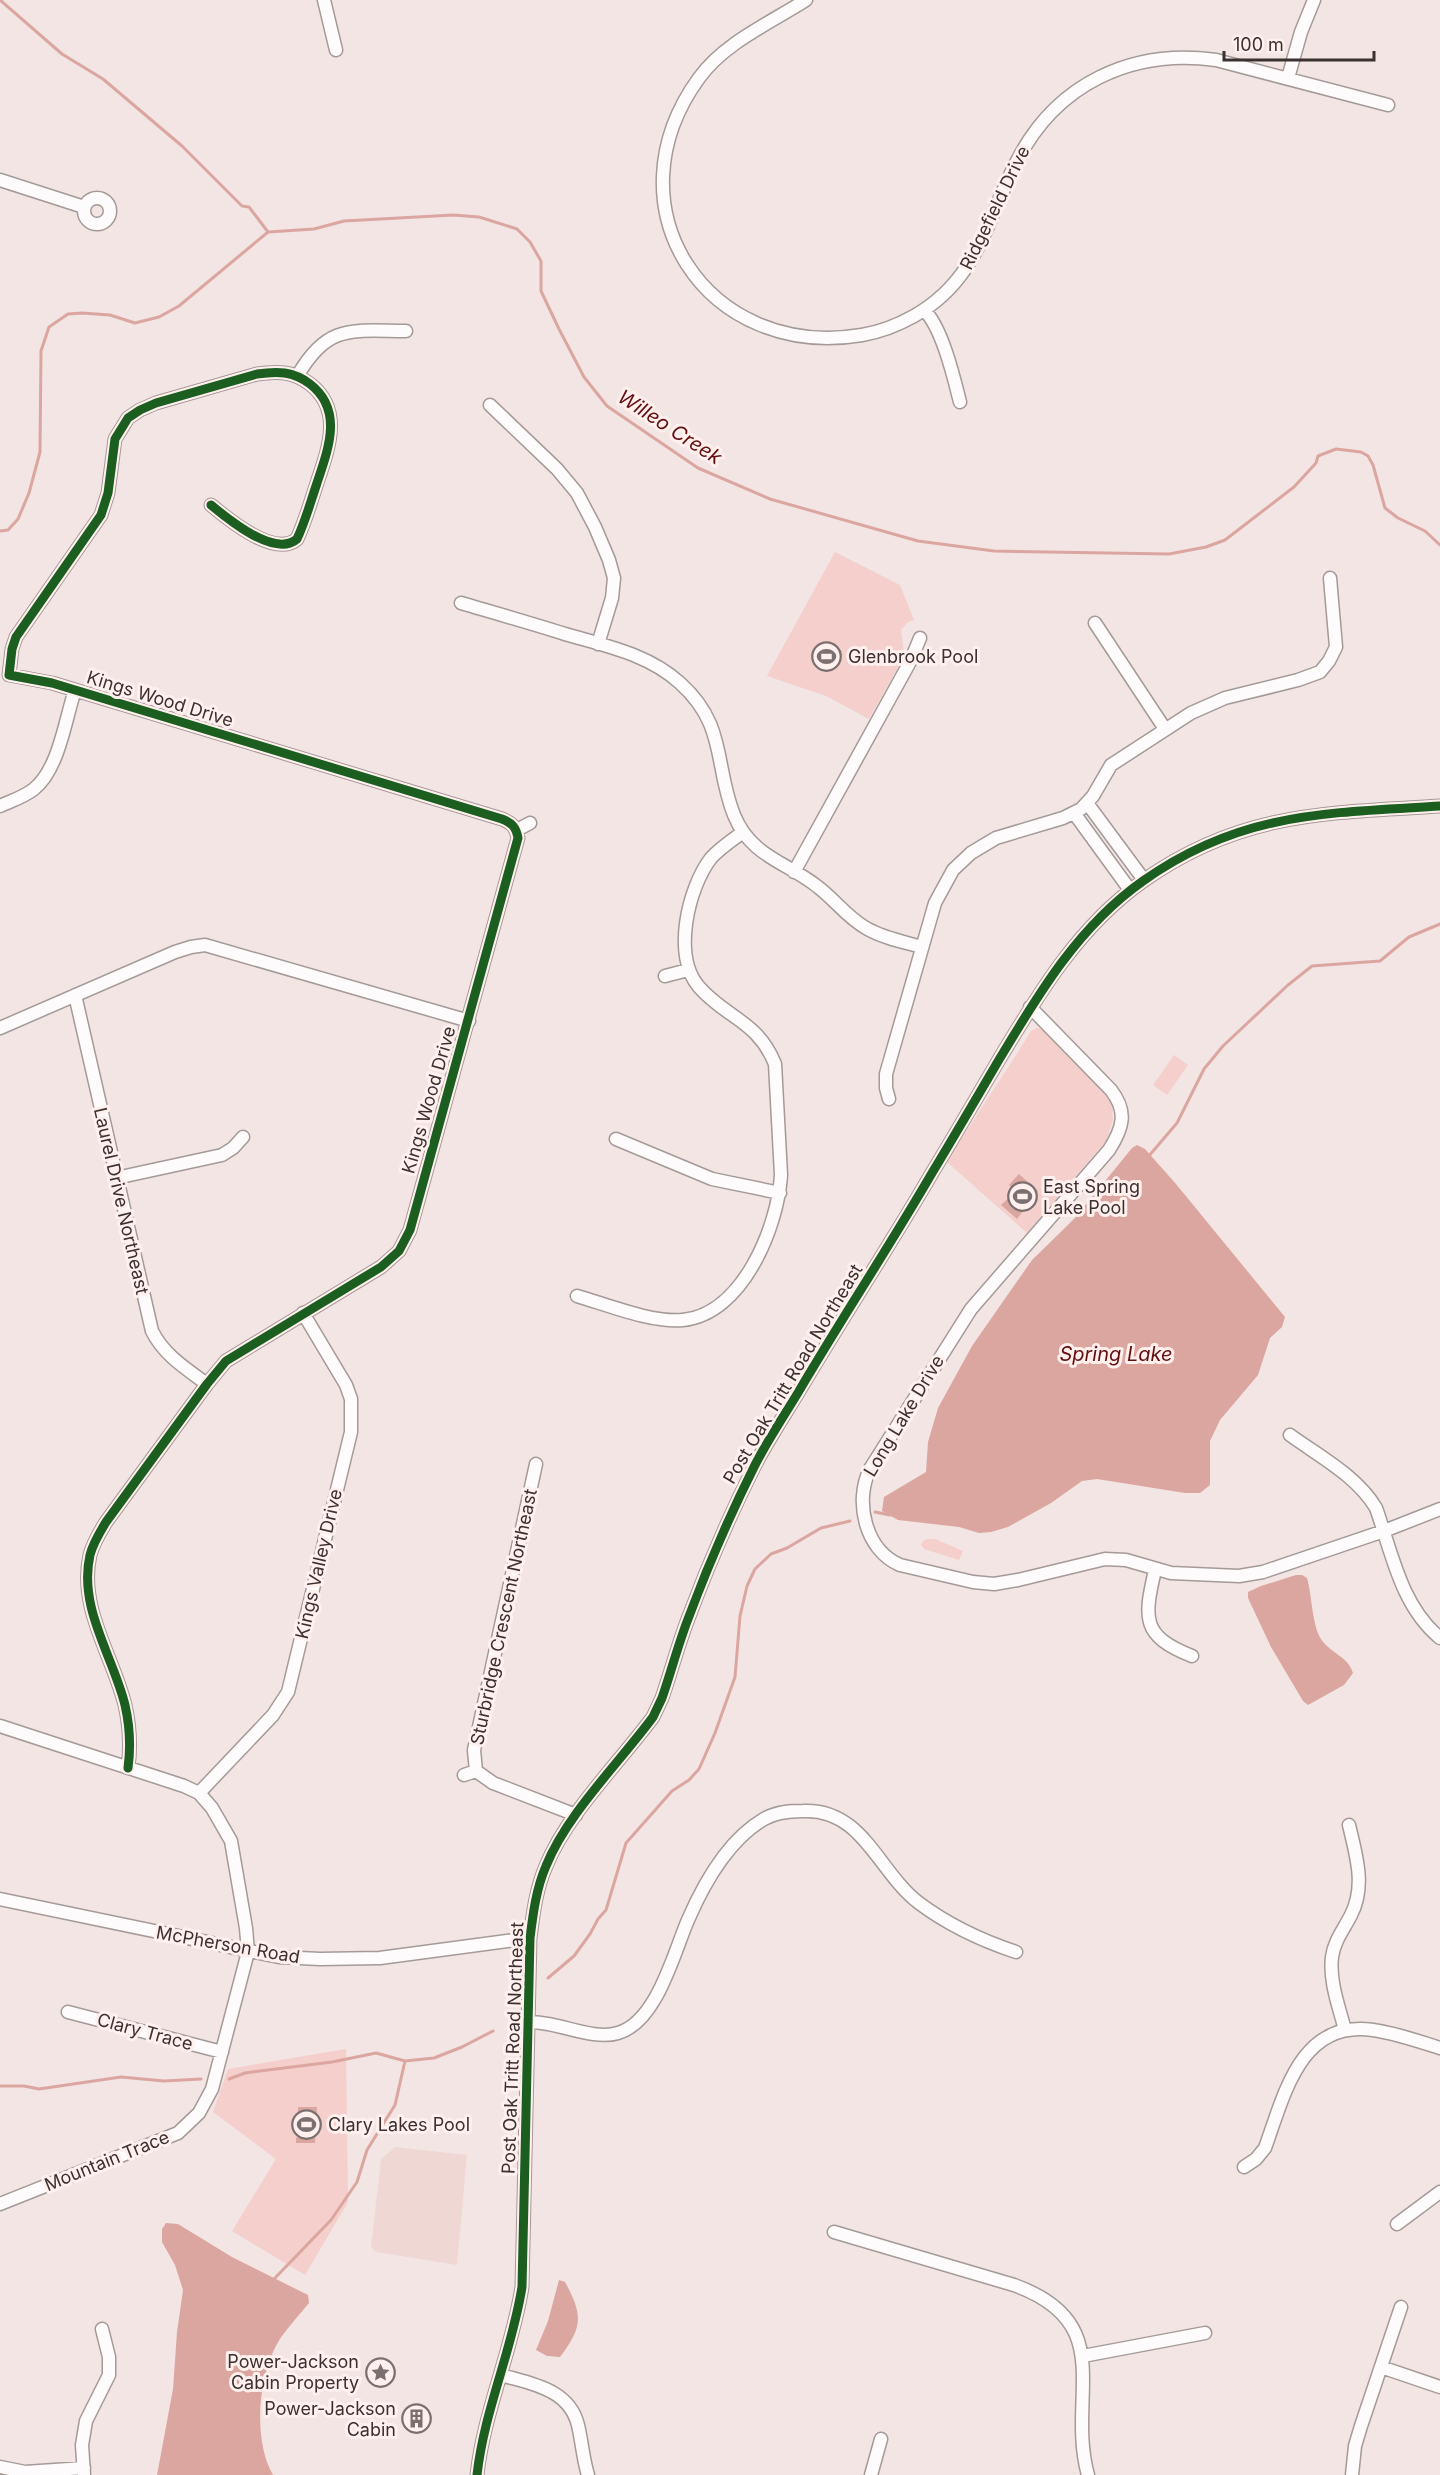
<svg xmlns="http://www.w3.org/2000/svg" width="1440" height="2475" viewBox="0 0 1440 2475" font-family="Inter,sans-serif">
  <rect width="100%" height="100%" fill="#f3e5e3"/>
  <!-- built -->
  <path fill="#efd8d4" d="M395,2147L467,2155L457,2265L376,2252L371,2247L381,2159Z"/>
  <!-- green -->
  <path fill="#f4cfcb" d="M835,552L900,585L914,620L908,622L901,630L904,654L902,660L869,719L826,696L767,676Z
    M1037,1028L1043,1029L1112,1101L1113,1120L1106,1141L1027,1233L947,1162C974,1117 1004,1076 1031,1031Z
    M1174,1055L1188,1065L1167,1095L1153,1085Z
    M927,1539H935L963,1551L959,1560L924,1549L921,1545L923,1541Z
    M346,2049L348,2202L305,2275L232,2231L276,2159L213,2112L228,2069Z"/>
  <!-- water -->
  <path fill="#dca6a0" d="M832,645L842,651L831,671L828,667L813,661L819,649L827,653Z
    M1137,1145L1145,1149L1176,1184L1285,1317L1282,1327L1270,1338L1258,1375L1220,1420L1210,1441V1485L1200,1493H1185L1097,1479L1082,1481L1051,1503L1008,1527L991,1532L979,1533L959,1527L898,1520L882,1511L884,1497L926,1472L928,1442L938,1408L972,1346L1032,1260L1075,1218L1132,1148Z
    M1019,1174L1038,1191L1017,1219L1001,1205L1015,1192L1009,1185Z
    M1296,1575H1302L1307,1578C1312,1595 1312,1625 1321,1639C1330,1653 1348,1656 1353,1673L1344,1685L1308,1705L1303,1701L1271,1647L1248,1598V1592L1261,1586Z
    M298,2107H317L315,2143H296V2138L298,2137Z
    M166,2223L178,2224L232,2257L308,2295L309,2303C300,2314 290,2325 282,2336C258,2370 252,2439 273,2475H157L173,2389L177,2332L183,2290L175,2265L162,2242V2229Z
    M559,2280L565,2282C583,2315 583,2327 560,2357L547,2356L536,2350L548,2321Z"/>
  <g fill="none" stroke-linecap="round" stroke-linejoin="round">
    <!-- stream -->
    <path stroke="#dca6a0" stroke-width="3" d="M0,0L62,54L103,79L182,146L242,206L249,207L268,232
      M0,531L8,530L18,519L29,493L40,452L41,351L49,327L68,314L82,313L110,315L135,323L159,317L179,306L268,232L314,229L344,221L453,215L479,217L517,229L530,242L541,261V291L559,329L584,377L607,406L698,468L770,499L918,541L994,551L1169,554L1206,547L1225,540L1294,487L1316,463L1318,456L1336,449L1361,452L1368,456L1373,465L1385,508L1398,518L1425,531L1440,545
      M1148,1157L1177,1123L1204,1069L1223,1046L1288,985L1312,966L1380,961L1409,937L1440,924
      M875,1512L890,1515L892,1513
      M548,1978L574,1956L590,1934L598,1919L606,1910L626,1843L672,1791L689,1780L699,1769L715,1733L735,1677L740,1616L747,1586L755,1569L771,1554L787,1548L821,1528L850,1521
      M229,2079L245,2073L332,2062L376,2053L405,2061L434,2058L462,2047L493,2031
      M0,2086H24L39,2089L121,2077L164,2081L201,2079
      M275,2278L331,2220L357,2182L367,2150L395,2105L405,2061"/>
    <defs>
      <path id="minor" d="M324,0L336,50
        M806,0C770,23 724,43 699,78C605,207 707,361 862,335C880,332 898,325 914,316C978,280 986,221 1017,161C1056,84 1132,48 1216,60L1388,105
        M1288,78L1301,32L1314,0
        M0,180L84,207
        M84 211a13 13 0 1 1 26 0a13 13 0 1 1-26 0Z
        M924,310C942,327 954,378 960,402
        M298,375C328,323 353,331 406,331
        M490,405L557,469L577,493L595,527L609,560L614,578L612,598L598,644
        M461,603C495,613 530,623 565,634C606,646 648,654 680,683C727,725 714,765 734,815C751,857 787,862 818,887C835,900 848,918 866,928C883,938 904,942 922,947
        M1095,623L1165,729
        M1087,803L1144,880
        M0,806C11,801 24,797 34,789C59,769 65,720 75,690
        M1074,813L1130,890
        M517,830L530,823
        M794,872L911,660L920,638
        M665,976L688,970
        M75,995L152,1331C164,1355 185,1368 207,1384
        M1030,1007L1111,1090C1128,1112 1123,1128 1109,1150L971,1309L870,1469C854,1501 865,1550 900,1565L973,1582L994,1584L1018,1580L1105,1559L1126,1560L1171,1573L1239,1576L1263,1572L1384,1531L1440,1509
        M0,1028L175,952L191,947L205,945L469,1021
        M889,1099L886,1088V1074L935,903L953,870L971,853L996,838L1063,818L1081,809L1093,796L1111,765L1191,713L1225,698L1298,680L1320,672L1329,661L1336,647L1330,578
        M616,1139L712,1179L780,1193
        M116,1178L222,1155L233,1148L243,1137
        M577,1296C608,1305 652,1323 683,1320C743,1314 778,1226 781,1175L775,1064C758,1021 726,1018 699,987C672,956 688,888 711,858C720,848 732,840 743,832
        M1290,1435C1319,1456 1357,1476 1376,1508C1392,1553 1401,1606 1440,1638
        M536,1464L474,1750L476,1771L493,1783L576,1815
        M1155,1570C1144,1618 1141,1636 1192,1656
        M0,1726L184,1786L199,1793L212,1808L231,1841L246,1928L248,1952L212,2089L199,2113L178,2133L0,2204
        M128,1768C131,1746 130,1727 125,1705C113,1656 78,1608 90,1555C93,1543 100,1532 106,1522L207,1384L226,1361L381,1267L399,1251L410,1230L518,838C516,827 512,823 502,819L52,683L9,675L12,649L16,637L101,515L108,493L115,439L128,418L140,410L156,403L257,374C277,371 293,371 310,384C345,411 327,452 316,486C310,504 305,522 297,539C275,558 229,520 211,505
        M464,1775L476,1771
        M199,1793L273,1715L288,1692L351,1432V1399L346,1385L303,1313
        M0,1899L279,1957L320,1959L380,1958L530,1938
        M68,2012L222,2052
        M529,2022C557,2021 592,2041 618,2033C657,2022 674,1952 688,1920C704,1883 728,1840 764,1819C776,1812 789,1811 803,1811C863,1808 878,1872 919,1903C947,1924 983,1941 1016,1952
        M1345,2030C1339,2007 1329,1981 1332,1957C1334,1941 1344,1929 1351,1915C1366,1886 1356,1855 1349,1825
        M1244,2167L1256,2159L1265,2148C1284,2096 1300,2019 1373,2030C1395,2033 1418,2041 1440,2048
        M1397,2224L1440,2192
        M834,2232L1014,2285C1120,2323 1066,2396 1088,2475
        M1083,2356L1205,2333
        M1381,2367L1440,2387
        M501,2375C532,2384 569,2389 578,2425C582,2442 583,2459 588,2475
        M0,2467L25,2472L84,2468
        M84,2475L82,2445L86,2421L109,2375V2357L102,2329
        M477,2475C484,2411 512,2351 522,2287L530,1938C533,1914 536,1889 546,1866C567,1814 619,1763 653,1717L662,1698C671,1672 678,1645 688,1619C707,1568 729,1517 754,1467C767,1441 784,1416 799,1391C842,1318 889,1247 932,1173C955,1135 977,1097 1000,1058C1039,993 1079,926 1143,881C1240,812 1326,813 1440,806
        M871,2475L881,2439
        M1352,2475L1355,2446L1361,2426L1401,2307"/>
    </defs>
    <!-- minor casing -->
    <use href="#minor" stroke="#a49a98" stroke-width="15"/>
    <!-- minor -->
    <use href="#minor" stroke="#fdfbfb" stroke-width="12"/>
    <defs>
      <path id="cycleway" d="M128,1768C131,1746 130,1727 125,1705C113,1656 78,1608 90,1555C93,1543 100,1532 106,1522L207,1384L226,1361L381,1267L399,1251L410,1230L518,838C516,827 512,823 502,819L52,683L9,675L12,649L16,637L101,515L108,493L115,439L128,418L140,410L156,403L257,374C277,371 293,371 310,384C345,411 327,452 316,486C310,504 305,522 297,539C275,558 229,520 211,505
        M477,2475C484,2411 512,2351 522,2287L530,1938C533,1914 536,1889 546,1866C567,1814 619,1763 653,1717L662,1698C671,1672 678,1645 688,1619C707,1568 729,1517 754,1467C767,1441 784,1416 799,1391C842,1318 889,1247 932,1173C955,1135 977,1097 1000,1058C1039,993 1079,926 1143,881C1240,812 1326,813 1440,806"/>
    </defs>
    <!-- cycleway casing -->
    <use href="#cycleway" stroke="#fff0ee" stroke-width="13"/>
    <!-- cycleway -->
    <use href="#cycleway" stroke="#1b5e20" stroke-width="9"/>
  </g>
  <!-- icons -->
  <defs>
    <symbol id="stadium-ring" viewBox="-11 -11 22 22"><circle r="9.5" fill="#fff0ee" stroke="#7b706f" stroke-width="1.5"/><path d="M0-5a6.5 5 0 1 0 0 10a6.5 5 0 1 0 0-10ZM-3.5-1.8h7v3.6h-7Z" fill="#7b706f"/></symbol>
    <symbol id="sight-ring" viewBox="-11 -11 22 22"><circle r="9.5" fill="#fff0ee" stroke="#7b706f" stroke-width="1.5"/><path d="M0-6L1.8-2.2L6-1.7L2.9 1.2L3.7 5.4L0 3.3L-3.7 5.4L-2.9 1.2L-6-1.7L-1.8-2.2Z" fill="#7b706f"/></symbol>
    <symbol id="building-ring" viewBox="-11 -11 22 22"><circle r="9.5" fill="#fff0ee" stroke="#7b706f" stroke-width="1.5"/><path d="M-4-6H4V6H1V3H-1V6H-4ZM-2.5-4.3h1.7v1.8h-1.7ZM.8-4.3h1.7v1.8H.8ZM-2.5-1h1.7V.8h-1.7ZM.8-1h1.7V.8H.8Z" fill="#7b706f"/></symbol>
  </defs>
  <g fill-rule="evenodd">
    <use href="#stadium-ring" x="810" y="640" width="33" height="33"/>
    <use href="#stadium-ring" x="1006" y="1180" width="33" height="33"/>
    <use href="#stadium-ring" x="290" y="2108" width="33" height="33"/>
    <use href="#sight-ring" x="364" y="2356" width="33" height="33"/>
    <use href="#building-ring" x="400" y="2402" width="33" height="33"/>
  </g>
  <g text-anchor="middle" stroke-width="6" stroke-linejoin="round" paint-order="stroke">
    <!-- street labels -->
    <g font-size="18" fill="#3a3130" stroke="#fff0ee">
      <text transform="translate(995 208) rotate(-64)" y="6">Ridgefield Drive</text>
      <text transform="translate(160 699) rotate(17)" y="6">Kings Wood Drive</text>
      <text transform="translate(429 1100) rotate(-74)" y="6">Kings Wood Drive</text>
      <text transform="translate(121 1201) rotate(77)" y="6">Laurel Drive Northeast</text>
      <text transform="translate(793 1374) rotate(-59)" y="6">Post Oak Tritt Road Northeast</text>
      <text transform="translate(904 1416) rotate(-59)" y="6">Long Lake Drive</text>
      <text transform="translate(319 1564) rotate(-77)" y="6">Kings Valley Drive</text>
      <text transform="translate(504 1617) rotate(-78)" y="6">Sturbridge Crescent Northeast</text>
      <text transform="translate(228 1945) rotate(10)" y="6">McPherson Road</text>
      <text transform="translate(145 2032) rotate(15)" y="6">Clary Trace</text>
      <text transform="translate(513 2048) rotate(-88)" y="6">Post Oak Tritt Road Northeast</text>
      <text transform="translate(107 2161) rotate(-22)" y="6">Mountain Trace</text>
    </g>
    <!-- poi labels -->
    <g font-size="18" fill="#3a3130" stroke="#fff0ee" text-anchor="start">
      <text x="848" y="663">Glenbrook Pool</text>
      <text x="1043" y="1193">East Spring<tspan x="1043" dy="21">Lake Pool</tspan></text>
      <text x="328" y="2131">Clary Lakes Pool</text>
      <text x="359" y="2368" text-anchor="end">Power-Jackson<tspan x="359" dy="21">Cabin Property</tspan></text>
      <text x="396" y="2415" text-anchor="end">Power-Jackson<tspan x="396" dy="21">Cabin</tspan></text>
    </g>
    <!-- water labels -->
    <g font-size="20" font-style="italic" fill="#630e0f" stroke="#fff0ee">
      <text transform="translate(670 427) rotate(33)" y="7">Willeo Creek</text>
      <text x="1116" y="1361">Spring Lake</text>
    </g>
  </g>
  <!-- scale -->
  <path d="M1224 51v9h150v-9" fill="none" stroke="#3a3130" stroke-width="3"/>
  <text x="1233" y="51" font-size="18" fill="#3a3130" stroke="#fff0ee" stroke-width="4.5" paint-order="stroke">100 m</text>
</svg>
